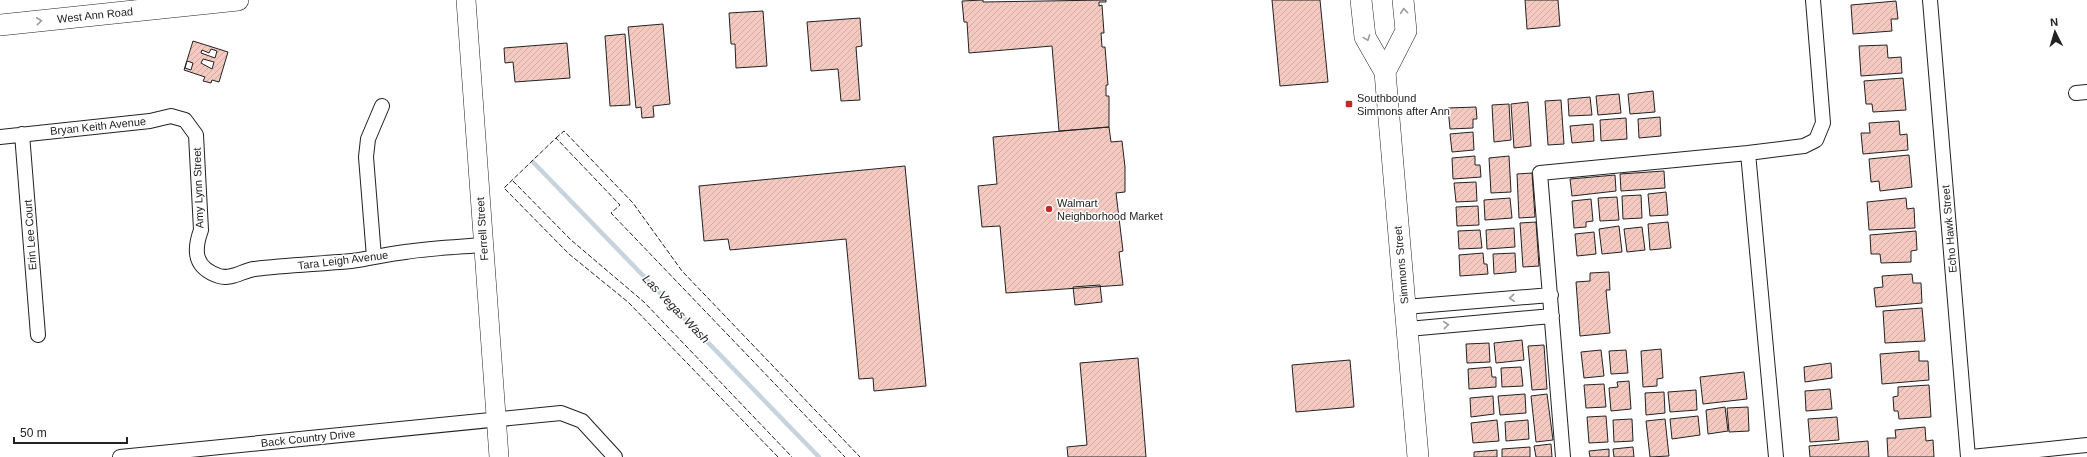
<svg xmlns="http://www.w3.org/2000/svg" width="2087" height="457" viewBox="0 0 2087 457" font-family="Helvetica,sans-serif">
  <defs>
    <pattern id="building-hatch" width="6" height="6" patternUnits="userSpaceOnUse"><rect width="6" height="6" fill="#f3c9c0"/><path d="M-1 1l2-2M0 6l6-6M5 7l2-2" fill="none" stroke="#d0aca5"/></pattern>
  </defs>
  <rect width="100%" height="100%" fill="#fff"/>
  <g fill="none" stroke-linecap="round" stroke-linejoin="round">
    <!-- stream -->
    <path stroke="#c7d3dd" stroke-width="4.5" d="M533,162L819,457"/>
  </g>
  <!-- building -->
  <path fill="url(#building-hatch)" stroke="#222" fill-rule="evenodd" d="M983,0V2L1106,0V2H1099V6L1102,5L1104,33H1101L1102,47H1105L1108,85H1106V96H1109V127L1059,131L1052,46L969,53L967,22H964L962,1Z
    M1272,0H1320L1328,82L1280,86Z
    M1525,0H1558L1560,26L1527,29Z
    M1896,1L1898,19H1891L1892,31L1853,34L1851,5Z
    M763,11L767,66L736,68L735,44H731L729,13Z
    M860,18L862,46L856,47L860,100L841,101L838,69L811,71L807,22Z
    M663,24L670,104L653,106L654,117L642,118L641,107L636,108L628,27Z
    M625,34L630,105L610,106L605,36Z
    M193,41L228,52L219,82L212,80L211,83L203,81L205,77L184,70ZM211,49L217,51L215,58L201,53L202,50L209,53ZM203,59L214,62L212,69L201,63ZM187,61L193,63L191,70L185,68Z
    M567,43L570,78L515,82L513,62L505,63L504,48Z
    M1887,45L1888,58L1901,57L1902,73L1861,76L1859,46Z
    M1903,78L1906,110L1873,112L1872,104H1866L1864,81Z
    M1653,91L1655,112L1630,114L1628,94Z
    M1619,94L1621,113L1598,115L1596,96Z
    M1590,97L1592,115L1569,116L1568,99Z
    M1561,100L1564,144L1548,145L1545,101Z
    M1528,102L1531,146L1514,148L1511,104Z
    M1509,104L1511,140L1494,142L1492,105Z
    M1476,107L1477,119H1473V128L1450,129L1448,108Z
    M1660,117L1661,136L1639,138L1638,119Z
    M1626,118L1627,139L1601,141L1600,120Z
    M1899,121L1900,135L1907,134L1908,150L1863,154L1861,133H1870L1869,123Z
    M1593,124L1594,141L1572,143L1570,126Z
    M1109,127L1111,142L1122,141L1125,167V192L1116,193L1123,251L1119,252L1123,285L1006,293L1000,226L982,227L978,186L997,184L993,137Z
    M1473,132L1474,150L1452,152L1450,134Z
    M1909,155L1912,187L1880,191L1879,181L1871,182L1869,159Z
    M1475,156V165H1480L1481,177L1453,179L1452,158Z
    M1509,156L1511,192L1491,193L1489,158Z
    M905,166L926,386L874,391L873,378L859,379L846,239L730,250L728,239L704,241L699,186Z
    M1664,171L1665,188L1621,191L1620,174Z
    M1532,173L1535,217L1519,218L1517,174Z
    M1615,175L1616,191L1572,196L1570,179Z
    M1476,182L1477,201L1456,202L1454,183Z
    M1666,192L1668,215L1650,216L1648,194Z
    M1641,195L1642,218L1623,219L1622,196Z
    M1617,197L1619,220L1600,221L1598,198Z
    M1510,198L1512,218L1485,220L1484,200Z
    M1906,198L1907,209L1914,208L1915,228L1869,230L1867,202Z
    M1591,199L1593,221L1586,222V227L1574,228L1572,201Z
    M1478,206L1479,225L1457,226L1456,207Z
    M1536,222L1539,266L1523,267L1520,223Z
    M1668,222L1671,248L1650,250L1648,224Z
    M1619,226L1622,252L1602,254L1599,229Z
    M1642,227L1645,250L1627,252L1624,229Z
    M1514,228L1515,247L1487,249L1486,230Z
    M1480,230L1482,248L1459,249L1458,231Z
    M1916,231L1917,250L1911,251V262L1881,263L1880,254H1871L1870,235Z
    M1594,232L1596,254L1577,256L1575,234Z
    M1483,253L1484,264H1487L1488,274L1460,276L1459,255Z
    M1515,253L1516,272L1494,274L1493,254Z
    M1609,272L1610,290H1606L1610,333L1580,336L1576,282L1590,281V273Z
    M1912,274L1913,283H1921L1922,303L1876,307L1874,288L1883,287L1882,276Z
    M1100,285L1102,302L1075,305L1073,287Z
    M1922,308L1925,341L1885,343L1883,311Z
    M1522,340L1524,360L1496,363L1494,343Z
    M1489,343L1490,362L1467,363L1466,344Z
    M1544,345L1547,389L1532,390L1528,346Z
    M1661,349L1663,378L1657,379V386L1643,387L1641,351Z
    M1601,350L1604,376L1584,378L1581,352Z
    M1626,350L1628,373L1611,374L1609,351Z
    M1919,351V361H1928L1929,380L1882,384L1880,354Z
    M1138,358L1146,457H1068L1067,447L1087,445L1080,363Z
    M1350,360L1354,407L1296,412L1292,365Z
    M1831,363L1832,378L1805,382L1804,367Z
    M1491,367L1492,377H1496V387L1469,389L1468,369Z
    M1521,367L1523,386L1502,387L1501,368Z
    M1744,372L1747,399L1703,404L1700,377Z
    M1629,381L1631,409L1611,411L1609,388L1618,387L1617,382Z
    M1604,384L1606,407L1586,408L1584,385Z
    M1929,385L1931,417L1899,419L1898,411H1894L1893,397L1898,396V387Z
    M1830,389L1832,409L1806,411L1805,391Z
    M1696,390L1697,410L1670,412L1668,392Z
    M1664,392L1665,413L1646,415L1645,393Z
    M1525,394L1526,413L1500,415L1498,396Z
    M1547,394L1553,440L1536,442L1531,396Z
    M1493,396L1494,414L1471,417L1470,398Z
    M1725,407L1728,431L1708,434L1706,410Z
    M1748,407L1749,431L1729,432L1727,408Z
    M1606,416L1608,442L1589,443L1587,417Z
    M1698,416L1700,435L1672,439L1670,419Z
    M1837,417L1839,440L1810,442L1808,419Z
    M1632,419L1633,441L1614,442L1613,420Z
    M1665,419L1669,456L1650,457L1646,421Z
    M1497,420L1499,441L1473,443L1471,423Z
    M1528,420L1529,439L1506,441L1505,422Z
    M1925,427L1926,441L1933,440L1934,457H1888L1887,438H1896L1895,430Z
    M1868,441L1869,457H1810L1809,446Z
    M1551,444L1552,457H1536L1534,446Z
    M1530,447V457H1502V449Z
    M1633,447L1634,457H1614L1613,449Z
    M1609,449V457H1590L1589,451Z
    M1497,450V457H1474V452Z"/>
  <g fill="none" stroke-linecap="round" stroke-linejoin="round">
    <defs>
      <path id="street" d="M1930,0L1968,457
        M2076,93L2087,92
        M22,134L38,335
        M0,137L150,121L171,116L185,120L196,135L201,230C193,252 195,268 219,276C231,280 242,271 254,269C286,265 319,264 351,261C369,259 387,254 405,252C431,248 457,247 483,245
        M1748,153L1776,457
        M374,257L366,157L368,139L382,106
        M1405,307L1551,295
        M1408,329L1552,316
        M120,457L561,413L582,421L615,457
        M1563,457L1540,173L1748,153L1804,146L1816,140L1823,123L1813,0
        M1971,457L2087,445"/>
      <path id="secondary" d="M466,0L499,457"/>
      <path id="primary" d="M1361,0L1365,37L1385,72L1418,457
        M0,25L238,0
        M1385,72L1406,31L1403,0"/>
    </defs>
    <!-- street casing -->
    <use href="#street" stroke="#222" stroke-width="16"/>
    <!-- secondary casing -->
    <use href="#secondary" stroke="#222" stroke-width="20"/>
    <!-- primary casing -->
    <use href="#primary" stroke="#222" stroke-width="22"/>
    <!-- street -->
    <use href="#street" stroke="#fff" stroke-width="14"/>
    <!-- secondary -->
    <use href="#secondary" stroke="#fff" stroke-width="19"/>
    <!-- primary -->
    <use href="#primary" stroke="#fff" stroke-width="21"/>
    <!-- fence -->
    <path stroke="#222" stroke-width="1" stroke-dasharray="5 2" stroke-linecap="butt" d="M556,138L564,131L633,203L682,271L860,457
      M513,181L571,240L644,302L792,457
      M778,457L628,302L569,254L504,188L556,138L620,205L611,213L845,457"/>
  </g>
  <!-- one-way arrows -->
  <defs><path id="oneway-chevron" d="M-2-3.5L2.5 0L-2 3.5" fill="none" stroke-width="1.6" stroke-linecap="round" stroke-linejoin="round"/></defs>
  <g stroke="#9c9c9c">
    <use href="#oneway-chevron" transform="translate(1404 11) rotate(-95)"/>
    <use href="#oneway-chevron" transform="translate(39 21) rotate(-6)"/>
    <use href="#oneway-chevron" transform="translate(1367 38) rotate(70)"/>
    <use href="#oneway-chevron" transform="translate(1512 298) rotate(176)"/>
    <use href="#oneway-chevron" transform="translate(1446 325) rotate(-5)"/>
  </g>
  <!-- markers -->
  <g fill="#c62828" stroke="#fff" stroke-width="1.5">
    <rect x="1345" y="100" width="8" height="8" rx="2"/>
    <circle cx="1049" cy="209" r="4"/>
  </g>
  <g text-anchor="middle" stroke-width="3" stroke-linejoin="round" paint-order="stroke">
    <!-- street labels -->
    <g font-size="11" fill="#222" stroke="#fff">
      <text transform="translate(95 15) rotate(-6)" y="4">West Ann Road</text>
      <text transform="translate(98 126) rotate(-6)" y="4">Bryan Keith Avenue</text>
      <text transform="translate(198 188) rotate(-92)" y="4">Amy Lynn Street</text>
      <text transform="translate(482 229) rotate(-94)" y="4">Ferrell Street</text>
      <text transform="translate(1949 229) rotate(-95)" y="4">Echo Hawk Street</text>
      <text transform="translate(30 235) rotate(-94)" y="4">Erin Lee Court</text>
      <text transform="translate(343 260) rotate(-7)" y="4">Tara Leigh Avenue</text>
      <text transform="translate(1401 265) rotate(-95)" y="4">Simmons Street</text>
      <text transform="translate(308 438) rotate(-6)" y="4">Back Country Drive</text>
    </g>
    <!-- poi labels -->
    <g font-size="11" fill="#222" stroke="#fff" text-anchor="start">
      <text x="1357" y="102">Southbound<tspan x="1357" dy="13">Simmons after Ann</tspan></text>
      <text x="1057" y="207">Walmart<tspan x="1057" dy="13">Neighborhood Market</tspan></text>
    </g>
    <!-- water labels -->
    <g font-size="12" font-style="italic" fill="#222" stroke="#fff">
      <text transform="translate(676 309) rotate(46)" y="4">Las Vegas Wash</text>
    </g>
  </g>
  <!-- north arrow -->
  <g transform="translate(2055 32) rotate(355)" stroke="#ffffff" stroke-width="3" paint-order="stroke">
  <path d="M0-3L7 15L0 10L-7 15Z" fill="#222222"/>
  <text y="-6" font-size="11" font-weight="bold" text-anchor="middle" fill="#222222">N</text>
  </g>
  <!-- scale -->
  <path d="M14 437v6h113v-6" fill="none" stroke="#222222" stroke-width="2"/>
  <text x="20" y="437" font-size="12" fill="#222222" stroke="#ffffff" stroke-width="3" paint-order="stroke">50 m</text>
</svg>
